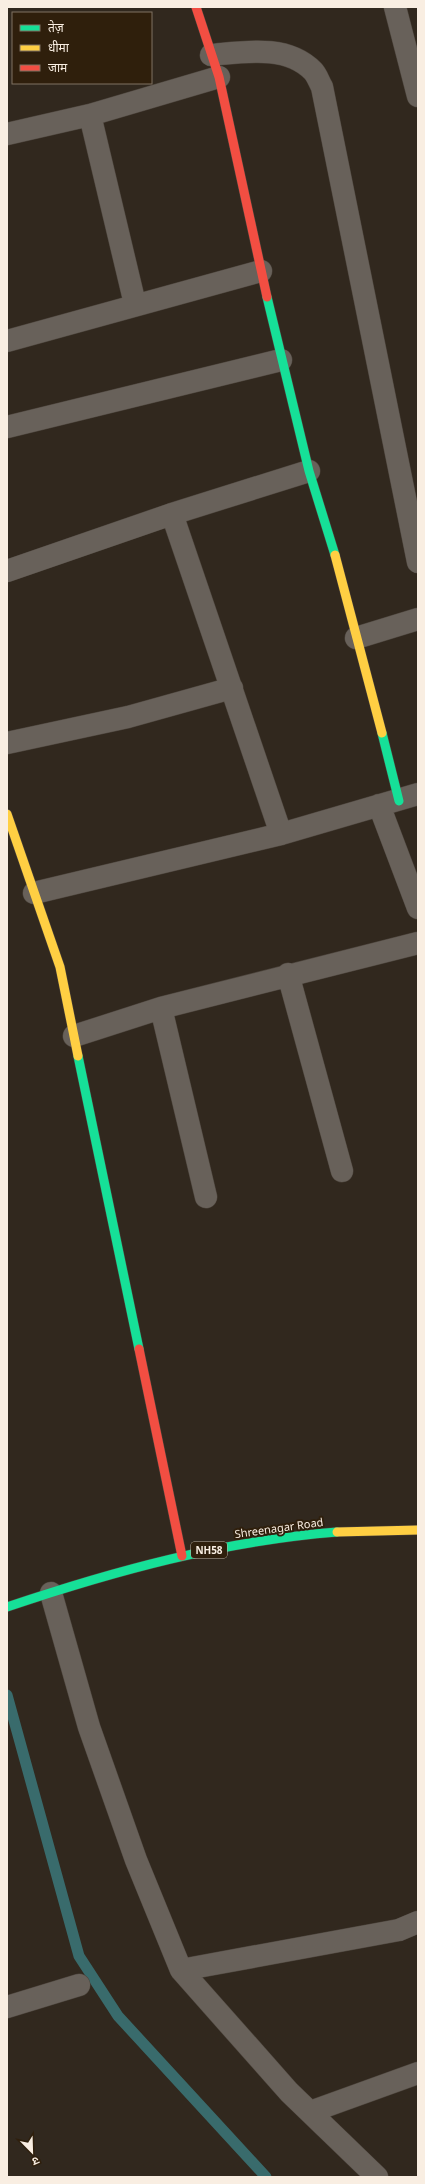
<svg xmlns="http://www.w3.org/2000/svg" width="425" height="2184" viewBox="0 0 425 2184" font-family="'Noto Sans','Noto Sans Devanagari',sans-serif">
  <rect width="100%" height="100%" fill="#31281e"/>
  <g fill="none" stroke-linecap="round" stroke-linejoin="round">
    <!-- stream -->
    <path stroke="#396b6c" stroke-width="11" d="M7,1695L79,1956L118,2016L266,2177"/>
    <defs>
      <path id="street" d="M395,7L418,96
        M211,55C244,52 287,44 313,71C317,75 319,82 322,87L418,562
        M90,115L135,304
        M7,134L90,115L219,77
        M7,341L261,271
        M7,427L281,360
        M172,514L281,834
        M7,571L172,514L309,471
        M356,638L418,619
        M7,743L128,717L232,688
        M379,805L418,908
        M34,893L281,834L418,794
        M288,974L342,1171
        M161,1008L206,1197
        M74,1036L161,1008L418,943
        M51,1593L89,1727L136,1860L181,1970L399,1930L418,1922
        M181,1970L289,2092L377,2177
        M7,2007L79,1985
        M310,2112L418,2073"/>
      <path id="fast" d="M267,297L309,471L335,555
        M382,733L399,801
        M78,1056L139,1349
        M7,1607C114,1571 223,1541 337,1532"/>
      <path id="slow" d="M335,555L382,733
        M7,814L60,967L78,1056
        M337,1532L418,1530"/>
      <path id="jam" d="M196,7L219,77L267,297
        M139,1349L182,1556"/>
    </defs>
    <!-- street casing -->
    <use href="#street" stroke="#4d453d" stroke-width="23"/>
    <!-- fast casing -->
    <use href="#fast" stroke="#4d453d" stroke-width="10"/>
    <!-- slow casing -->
    <use href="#slow" stroke="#4d453d" stroke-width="10"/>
    <!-- jam casing -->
    <use href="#jam" stroke="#4d453d" stroke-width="10"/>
    <!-- street -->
    <use href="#street" stroke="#68615a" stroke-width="22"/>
    <!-- fast -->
    <use href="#fast" stroke="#16e098" stroke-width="9"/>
    <!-- slow -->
    <use href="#slow" stroke="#ffcf43" stroke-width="9"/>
    <!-- jam -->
    <use href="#jam" stroke="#f24e42" stroke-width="9"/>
  </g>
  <g text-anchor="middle" stroke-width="4" stroke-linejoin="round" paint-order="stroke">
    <!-- shield labels -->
    <rect fill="#2f1f0c" stroke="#bcb0a2" stroke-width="1" x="191" y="1542" width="36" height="16" rx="3"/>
    <g font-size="10" font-weight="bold" fill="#f9eee2">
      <text x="209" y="1554">NH58</text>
    </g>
    <!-- street labels -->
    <g font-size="11" fill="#f9eee2" stroke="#2f1f0c">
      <text transform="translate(279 1528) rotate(-8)" y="4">Shreenagar Road</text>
    </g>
  </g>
  <!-- border -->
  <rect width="425" height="2184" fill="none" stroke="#f9eee2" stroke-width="16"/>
  <!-- legend -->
  <rect x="12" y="12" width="140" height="72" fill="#2f1f0c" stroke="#807262"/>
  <rect x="20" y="25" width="20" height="6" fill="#16e098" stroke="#807262"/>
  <text x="48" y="32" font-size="12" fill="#f9eee2">तेज़</text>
  <rect x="20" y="45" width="20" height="6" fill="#ffcf43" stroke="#807262"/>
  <text x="48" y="52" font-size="12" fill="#f9eee2">धीमा</text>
  <rect x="20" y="65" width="20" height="6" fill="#f24e42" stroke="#807262"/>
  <text x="48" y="72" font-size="12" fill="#f9eee2">जाम</text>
  <!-- north arrow -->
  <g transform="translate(32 2152) rotate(157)" stroke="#2f1f0c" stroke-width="3" paint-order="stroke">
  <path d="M0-3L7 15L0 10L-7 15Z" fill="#f9eee2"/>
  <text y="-6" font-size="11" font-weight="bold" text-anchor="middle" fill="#f9eee2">उ</text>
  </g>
</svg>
